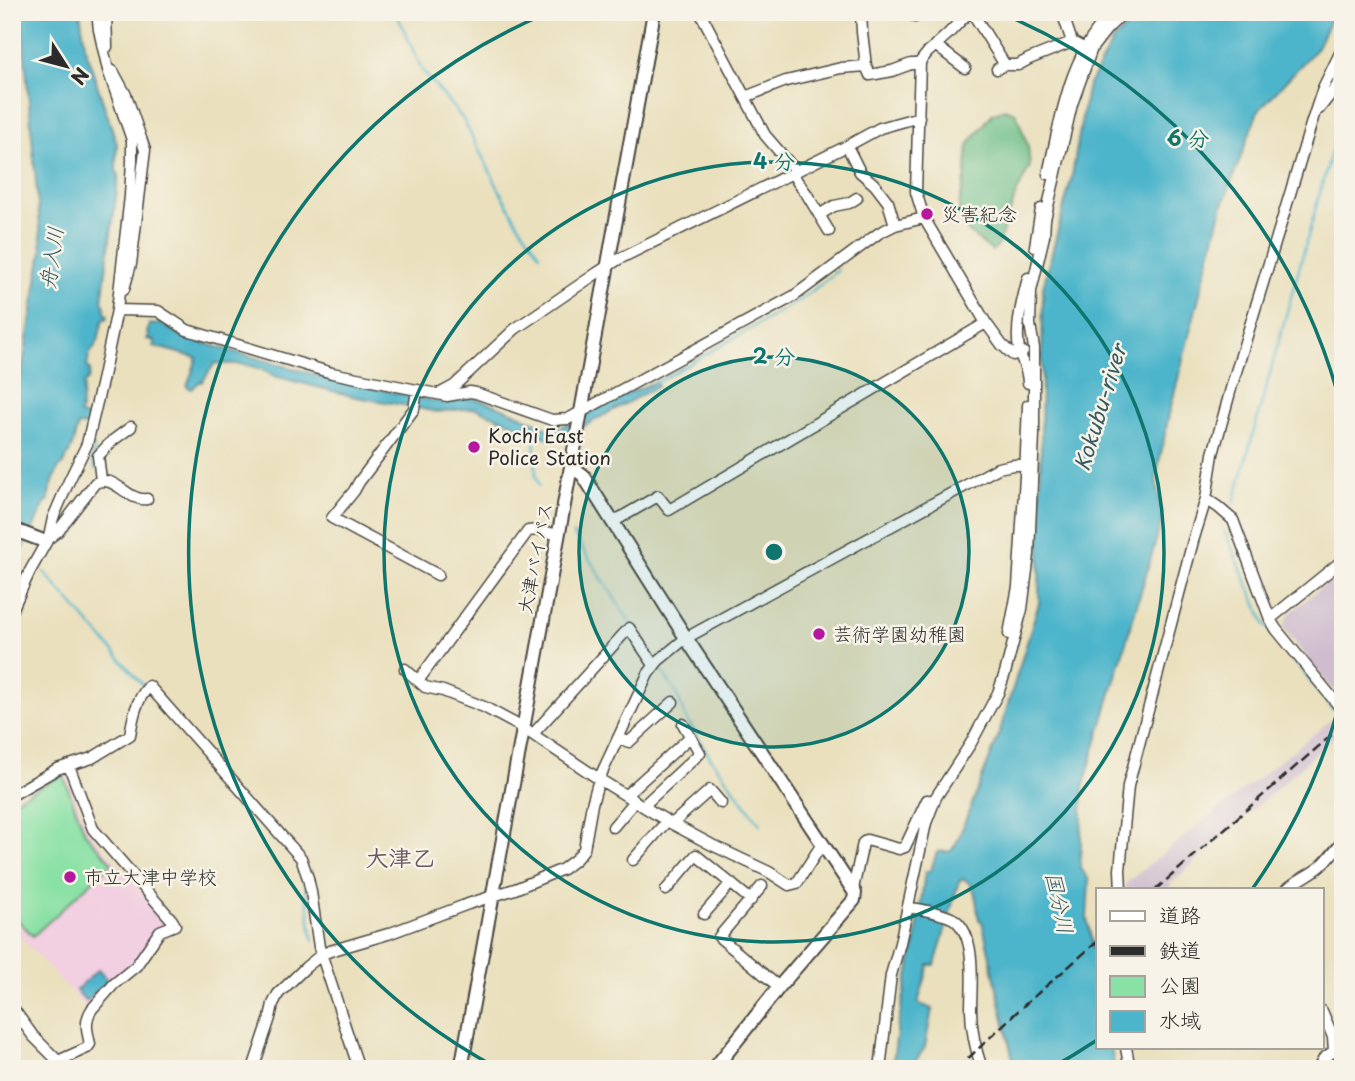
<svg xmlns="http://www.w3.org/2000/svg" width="1355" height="1081" viewBox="0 0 1355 1081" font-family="'Playpen Sans','Klee One',sans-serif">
  <rect width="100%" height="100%" fill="#f7f3e8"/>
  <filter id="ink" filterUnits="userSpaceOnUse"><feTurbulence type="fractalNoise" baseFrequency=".0143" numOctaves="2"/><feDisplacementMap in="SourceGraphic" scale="14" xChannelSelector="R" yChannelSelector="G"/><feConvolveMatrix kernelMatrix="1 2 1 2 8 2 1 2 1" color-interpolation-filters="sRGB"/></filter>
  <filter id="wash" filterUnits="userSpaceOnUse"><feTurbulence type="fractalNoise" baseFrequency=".00686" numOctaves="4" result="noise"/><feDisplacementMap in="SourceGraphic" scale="28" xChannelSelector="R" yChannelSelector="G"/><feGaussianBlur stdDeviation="1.57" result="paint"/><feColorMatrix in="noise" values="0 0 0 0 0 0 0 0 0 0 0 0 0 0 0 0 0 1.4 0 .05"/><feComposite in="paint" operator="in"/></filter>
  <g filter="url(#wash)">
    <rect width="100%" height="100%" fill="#eae0bd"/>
    <!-- built -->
    <path fill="#f2cfe1" d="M63,772L66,774L88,830L168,923L136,963L87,1009L12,928V799Z"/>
    <!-- industrial -->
    <path fill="#cfbdcf" d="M1343,569V703L1283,627L1289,614Z
      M1340,713L1343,717V729L1170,884L1171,886L1167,890H1125V884Z"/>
    <!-- green -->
    <path fill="#8ae1a5" stroke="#5a8668" stroke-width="2" d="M63,775L85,833L112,863L33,936L12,914V801Z"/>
    <!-- forest -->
    <path fill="#6fbf8a" stroke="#4d755a" stroke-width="2" d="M1004,109L1016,113L1028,146L1030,166L1017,192L997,247L992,251L969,232L960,220L959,205L965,179L968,145L992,114Z"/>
    <!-- water -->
    <path fill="#4db5cb" stroke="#3c707b" stroke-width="2" d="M21,12H80L86,51L117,144L116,172L119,174L102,301L105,307V313L108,315L107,319H103L98,341L89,355L87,367L90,370L89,378L84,384L80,415L90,418L87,426L78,425L72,447L64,463L58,469L49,493V500L45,503L18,560L22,562L20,566H16L12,574V415L24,358L42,251Z
      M1143,12H1334L1316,49L1258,111L1222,207L1169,414L1156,478L1162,520L1083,788L1080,867L1089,880L1087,918L1098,974V1048H1111L1115,1069H1015L982,921L979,920C976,906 978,885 963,879L959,881L935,965H929L918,1003L932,1009L925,1047L915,1062L920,1069H892L898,1024L916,938L925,872L931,870L937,852L951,851L957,842L998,737L1039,603L1043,287L1072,176L1087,88L1113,40Z
      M159,322L181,336L193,340L334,380L440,402C449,402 458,398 467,398C487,398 532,421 551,430L564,426L622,396L655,382L658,386L562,438L553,440L475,408L436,412L409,406L356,397L274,376C264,369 246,363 234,364C227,364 222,364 215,363L202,382H199L192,389L187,387L197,358L153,346L155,341L147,339L149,335L147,334L149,324L157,325Z
      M98,970L108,981L86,1001L76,990Z"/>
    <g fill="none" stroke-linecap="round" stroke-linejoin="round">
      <!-- stream -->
      <path stroke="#4db5cb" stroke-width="2.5" d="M396,12L422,70L463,119L502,195L518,223L540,254
        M654,384L802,299L838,270
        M534,431L536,476L539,486
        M94,446L93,461L95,469
        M1234,503L1339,124L1343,115
        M1225,532L1265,624L1337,715
        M573,534L632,625
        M44,572L144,686
        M659,667L675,691L686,718L710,757L760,824
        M305,885L313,941
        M345,1042L350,1056"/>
    </g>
  </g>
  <g filter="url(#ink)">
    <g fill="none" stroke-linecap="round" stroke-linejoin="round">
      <defs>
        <path id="street" d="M106,12L107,47
          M700,12L765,135L796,171
          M912,12L915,17
          M969,12L948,34L928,52L920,62L916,192L924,218L986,323L1002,345L1013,355L1023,352
          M972,12L1005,65
          M1062,12L1072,42L1085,49
          M935,45L965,68
          M866,66L870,75L892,71L911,64H920
          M997,69L1005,65H1018L1029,59L1072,42
          M113,71L126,95L145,150L131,264L124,289
          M1341,86H1337L1343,62
          M745,97L786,81L841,68L866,66L862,32L861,12
          M1319,109L1337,86
          M847,146L860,172L875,185L888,202L895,225
          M792,172L797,181L806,193L829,231
          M1048,174C1061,119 1069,52 1114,12
          M819,215L834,206L849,203L857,198
          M1035,246L1041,209
          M1028,278C1022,301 1015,327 1019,350C1022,362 1028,370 1028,383
          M117,310L158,311L187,330L332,373L447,396L470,392L476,393L552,420L568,419L794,296L879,233L895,225L924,218
          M417,390L414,409L359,482L354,491L332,518L438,575
          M439,394L454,386L515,329L597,273L619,259L847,146L880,128L919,117
          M101,480L98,456L112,441L131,427
          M1206,499L1218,507L1233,520L1270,619L1276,629L1343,711
          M613,522L658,496L669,510L986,323
          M49,538L58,531L95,483C115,473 127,502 147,499
          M12,610L30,571L49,537L53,518L69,481L87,444L102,381L117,310L130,196L132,161V140L108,70L99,30L97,12
          M1270,619L1343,560
          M1009,634L1018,587L1025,476L1028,405
          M405,669L425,687L443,691L484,707L523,728L599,779L667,821L712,845L769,872L789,885L797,883L822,844
          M418,681L528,531L538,530L559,535
          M533,734L629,628L654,665
          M618,738L629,742L673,702
          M12,795L57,769L92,758L130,735C133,717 136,700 149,686L301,858L308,878L311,892L319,947L359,1069
          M626,795L690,737
          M643,806L700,753L683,724
          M672,824L710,790L721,803
          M613,827L635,801
          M633,860L667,821
          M762,886L719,937L779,987
          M853,889L863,843L867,840L899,849L905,847L927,800L934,801
          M666,890L696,855L751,900
          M1121,890L1120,870L1128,786L1193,541L1206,499L1213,454L1232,385L1313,118L1323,88L1343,47
          M1286,890C1297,879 1314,874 1324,863C1331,856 1336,848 1343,841
          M908,907C921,910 945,913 955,920C977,937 971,985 971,1009C971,1029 976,1051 982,1069
          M704,914L731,883
          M12,1007L33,1036L62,1065L63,1069
          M1322,1011L1333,1037L1334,1051
          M1126,1048L1130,1069
          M58,1061L87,1048L90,1044C87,1031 84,1021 92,1009L114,984L136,966L160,931L175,925L172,920L93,829L69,766
          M253,1069L270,1018L273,1004L278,994L306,967L321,955L330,951L388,934L468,904L515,889L563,869L576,859L584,849L592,804L599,779L648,674L658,661L686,638L998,468L1013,465H1026
          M880,1069L891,975L900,943L926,823L936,797L971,743L998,693L1005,673L1022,609L1029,554L1034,434V348L1030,324L1031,291L1044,236L1045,219L1072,104L1092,48L1106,30L1124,12
          M1318,1069L1324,1058L1334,1051"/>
        <path id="secondary" d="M572,467L583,475L686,638L855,893L854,900L779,987L714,1069
          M12,529L41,540
          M461,1069L654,12"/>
      </defs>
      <!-- street casing -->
      <use href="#street" stroke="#484641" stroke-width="13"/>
      <!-- secondary casing -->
      <use href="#secondary" stroke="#484641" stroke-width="16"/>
      <!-- street -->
      <use href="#street" stroke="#fff" stroke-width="10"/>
      <!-- secondary -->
      <use href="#secondary" stroke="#fff" stroke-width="12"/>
      <!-- rail -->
      <path stroke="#2b2b2b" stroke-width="2.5" stroke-dasharray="10 5" stroke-linecap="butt" d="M1155,890L1343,725
        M957,1069L1021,1008L1098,941"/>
    </g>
  </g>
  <!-- distance rings -->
  <circle cx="774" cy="552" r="195" fill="#0f766e" fill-opacity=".12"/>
  <g fill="none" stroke="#0f766e" stroke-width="3.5">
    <circle cx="774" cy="552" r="195"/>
    <circle cx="774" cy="552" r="390"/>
    <path d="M1342 694A585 585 0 0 1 1253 888M1097 1040A585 585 0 0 1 1049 1069M499 1069A585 585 0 0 1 545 14M1003 14A585 585 0 0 1 1342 410"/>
  </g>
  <!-- markers -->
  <g fill="#b5179e" stroke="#f7f3e8" stroke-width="2.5">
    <circle cx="927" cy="214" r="7"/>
    <circle cx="474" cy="447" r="7"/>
    <circle cx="819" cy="634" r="7"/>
    <circle cx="70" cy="877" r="7"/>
  </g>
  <g text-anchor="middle" stroke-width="5" stroke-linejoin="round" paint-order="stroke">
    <!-- poi labels -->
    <g font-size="19" fill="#2b2b2b" stroke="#f7f3e8" text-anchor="start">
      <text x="941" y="221">災害紀念</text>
      <text x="488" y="443">Kochi East<tspan x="488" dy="22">Police Station</tspan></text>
      <text x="833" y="641">芸術学園幼稚園</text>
      <text x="84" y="884">市立大津中学校</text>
    </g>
    <!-- street labels -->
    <g font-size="19" fill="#2b2b2b" stroke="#f7f3e8">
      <text transform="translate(535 558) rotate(-79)" y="7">大津バイパス</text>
    </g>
    <!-- water labels -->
    <g font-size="21" font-style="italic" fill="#375b63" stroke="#f7f3e8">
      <text transform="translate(52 258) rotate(-82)" y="7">舟入川</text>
      <text transform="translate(1101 408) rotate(-73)" y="7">Kokubu-river</text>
      <text transform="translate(1059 903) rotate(78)" y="7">国分川</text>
    </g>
    <!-- quarter labels -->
    <g font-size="23" font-weight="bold" fill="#695860" stroke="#f7f3e8">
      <text x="400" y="866">大津乙</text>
    </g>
  </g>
  <circle cx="774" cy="552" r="10" fill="#0f766e" stroke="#f7f3e8" stroke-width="3.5"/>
  <g font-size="21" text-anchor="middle" font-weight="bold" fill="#0f766e" stroke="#f7f3e8" stroke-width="5" stroke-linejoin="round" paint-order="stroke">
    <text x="1188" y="146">6 分</text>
    <text x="774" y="169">4 分</text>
    <text x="774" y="364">2 分</text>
  </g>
  <!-- margin -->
  <rect width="1355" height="1081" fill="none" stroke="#f7f3e8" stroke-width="42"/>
  <!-- legend -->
  <rect x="1096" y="888" width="228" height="161" fill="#f7f3e8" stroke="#a5a39c" stroke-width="2"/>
  <rect x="1110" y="911" width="35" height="10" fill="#ffffff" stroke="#a5a39c" stroke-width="2"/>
  <text x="1159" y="923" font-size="21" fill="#2b2b2b">道路</text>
  <rect x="1110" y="946" width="35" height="10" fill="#2b2b2b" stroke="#a5a39c" stroke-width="2"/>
  <text x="1159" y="958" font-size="21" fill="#2b2b2b">鉄道</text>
  <rect x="1110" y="976" width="35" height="21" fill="#8ae1a5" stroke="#a5a39c" stroke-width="2"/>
  <text x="1159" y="993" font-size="21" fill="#2b2b2b">公園</text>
  <rect x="1110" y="1011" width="35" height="21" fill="#4db5cb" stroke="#a5a39c" stroke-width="2"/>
  <text x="1159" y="1028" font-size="21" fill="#2b2b2b">水域</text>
  <!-- north arrow -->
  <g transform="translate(66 66) rotate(126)" stroke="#f7f3e8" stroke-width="5" paint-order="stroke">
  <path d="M0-5L12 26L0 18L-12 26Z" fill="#2b2b2b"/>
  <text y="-10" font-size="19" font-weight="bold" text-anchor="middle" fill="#2b2b2b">N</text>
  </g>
</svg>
